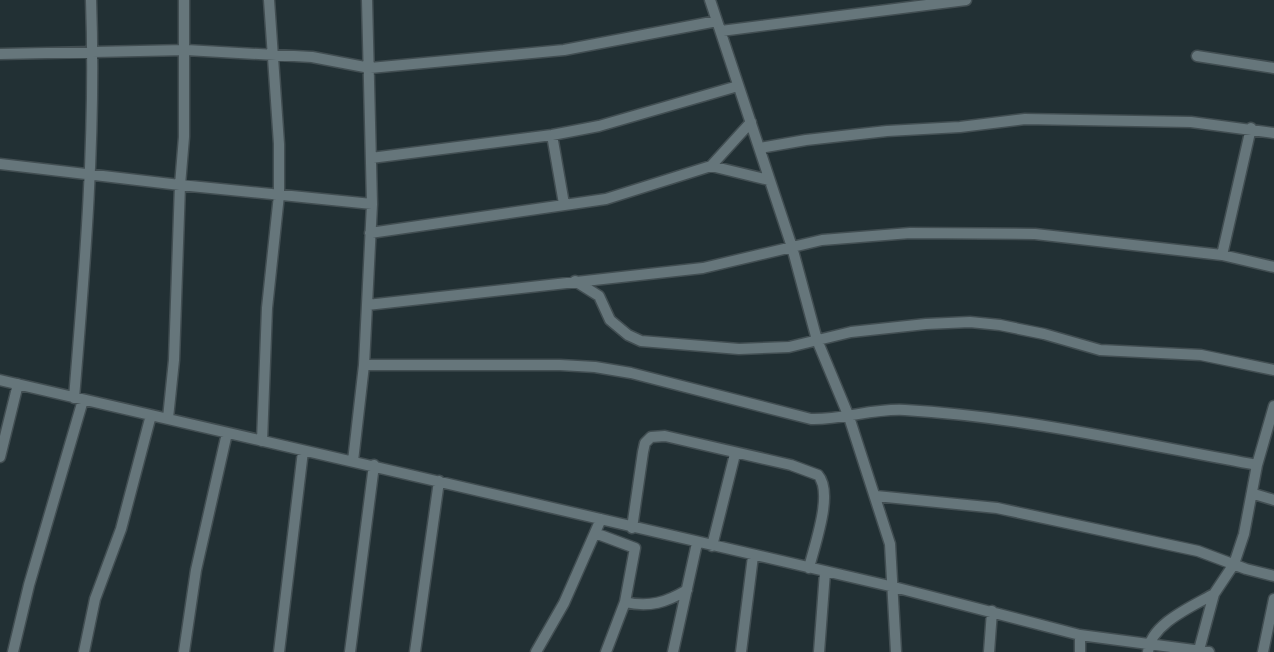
<svg xmlns="http://www.w3.org/2000/svg" width="1274" height="652" viewBox="0 0 1274 652" font-family="'Fira Sans',sans-serif">
  <rect width="100%" height="100%" fill="#223034"/>
  <g fill="none" stroke-linecap="round" stroke-linejoin="round">
    <defs>
      <path id="minor" d="M710,0L792,247L817,340L849,417L890,544L896,652
        M721,31L966,0
        M0,54L186,50L312,57L370,68L564,50L717,21
        M1197,56L1274,68
        M552,135L564,204
        M760,148L806,140L887,131L960,127L1025,119L1191,122L1274,133
        M371,158L552,135L599,126L738,86
        M0,164L180,185L372,204
        M711,166L751,122
        M370,233L606,199L711,166L769,180
        M1222,255L1251,128
        M575,281L599,296L610,320L628,335L641,341L739,349L789,347L851,332L926,324L970,322L1000,325L1044,334L1100,350L1201,355L1274,370
        M367,305L703,268L822,240L910,233L1035,234L1222,255L1274,267
        M364,365H560L595,367L631,373L811,419C843,420 873,408 905,410C1024,417 1141,444 1257,465
        M0,380L894,587L1080,635L1209,652
        M74,398C85,266 96,133 91,0
        M168,418L174,360L180,185L184,137V0
        M262,441L267,308L279,195V144L269,0
        M0,457L18,384
        M353,461L364,365L372,204L367,0
        M1254,494L1274,500
        M876,496L997,508L1198,551L1246,569L1274,576
        M632,528L643,452L645,443L651,437L665,436L791,465L818,475C834,493 814,546 809,568
        M595,533L635,548L625,602L606,652
        M712,546L735,454
        M625,602C649,608 667,602 687,590
        M1080,635V652
        M1199,650L1214,594L1234,564L1244,534L1257,465L1274,406
        M13,652L29,585L83,400
        M84,652L95,599L121,529L151,415
        M184,652L196,570L227,433
        M279,652L303,451
        M350,652L374,465
        M415,652L439,481
        M536,652L564,603L601,519
        M673,652L697,543
        M741,652L753,556
        M819,652L825,572
        M989,652L992,611
        M1148,652C1150,624 1193,606 1214,594
        M1263,652L1274,599"/>
    </defs>
    <!-- minor casing -->
    <use href="#minor" stroke="#424e52" stroke-width="13"/>
    <!-- minor -->
    <use href="#minor" stroke="#66767b" stroke-width="10"/>
  </g>
</svg>
